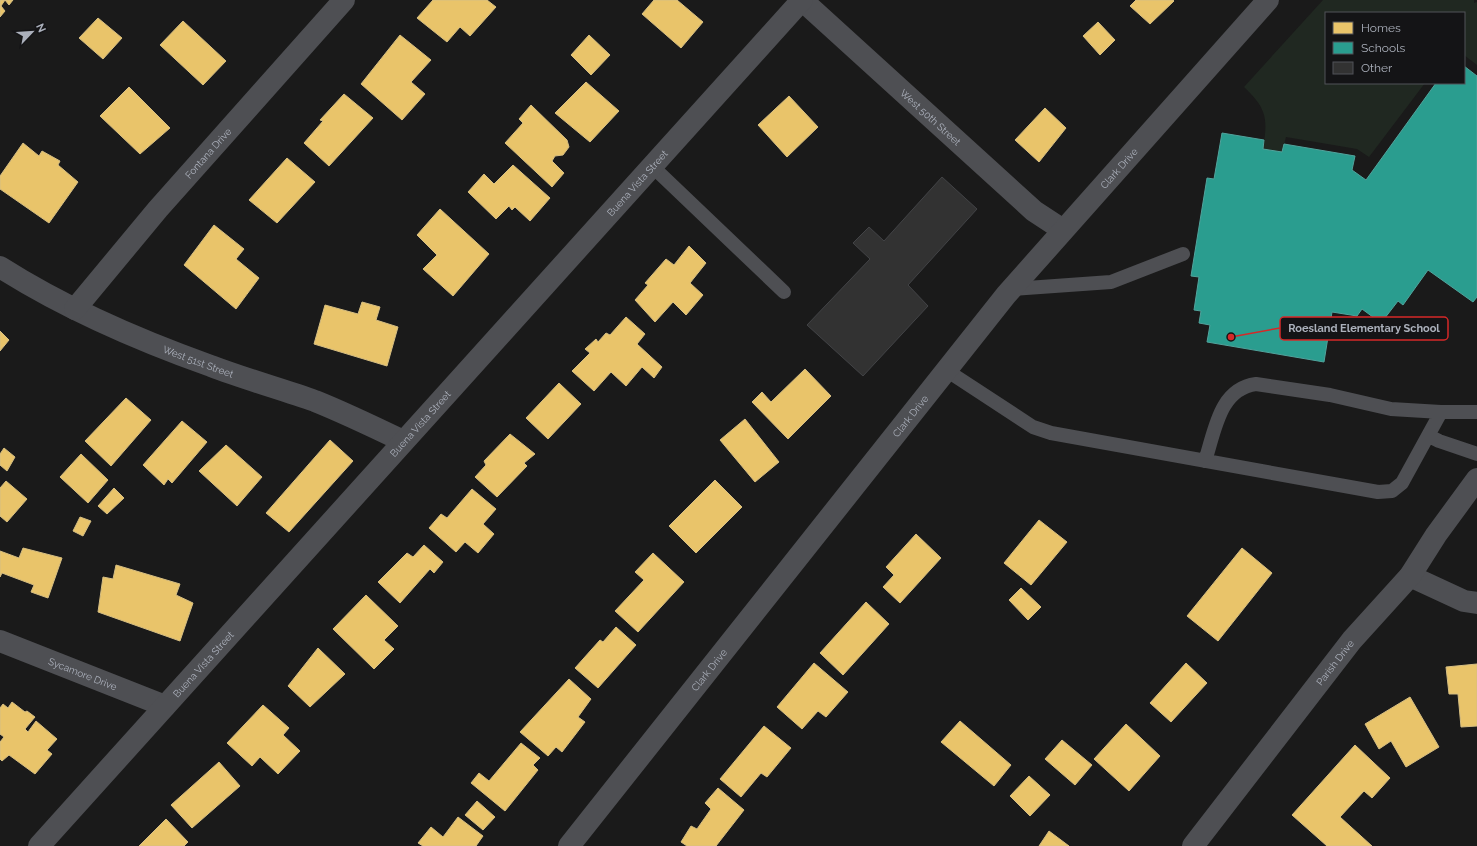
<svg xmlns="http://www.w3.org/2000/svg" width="1477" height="846" viewBox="0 0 1477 846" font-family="Raleway,sans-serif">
  <rect width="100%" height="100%" fill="#1a1a1a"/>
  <!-- green -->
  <path fill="#202821" d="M1323,0H1474V3L1477,2V65L1464,55V13H1326V83H1425L1369,157L1357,149L1286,137L1282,152L1263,149C1268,118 1267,109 1244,87Z"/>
  <!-- homes -->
  <path fill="#e9c46a" stroke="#d6be82" d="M0,0H13L9,5L5,0L1,6L5,11L0,17Z
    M433,0H487L496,7L470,36L460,27L447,42L417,18Z
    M654,0H677L703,22L681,48L642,14Z
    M1136,0H1173L1174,1L1150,24L1130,6Z
    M98,18L122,38L103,59L79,38Z
    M183,21L226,61L203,85L160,45Z
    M1098,22L1115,40L1100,55L1083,36Z
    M400,35L431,60L411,82L425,94L402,120L361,84Z
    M589,35L610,55L591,75L571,55Z
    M586,82L619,111L590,142L555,113Z
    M129,87L170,128L140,154L100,116Z
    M344,94L373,118L329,166L304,143L323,121L320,120Z
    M789,96L818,127L787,157L758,125Z
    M531,105L567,140L569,147L563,155L555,156L552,161L564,173L552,187L505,143L523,123L519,119Z
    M1045,108L1066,128L1039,162L1015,140Z
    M23,143L39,156L42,151L60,161L58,165L78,182L49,223L0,189V176Z
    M287,158L315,182L277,223L249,200Z
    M513,165L550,198L530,221L515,207L512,210L509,206L496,219L468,192L484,174L494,184Z
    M440,209L489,254L453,296L423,269L437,255L417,235Z
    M214,225L244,249L236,259L259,278L236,309L184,265Z
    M689,246L706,263L690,283L703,295L686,315L673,302L655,322L635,300L648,285L645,283L666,259L674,265Z
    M362,302L380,307L376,320L398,327L387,366L314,344L325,305L358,314Z
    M626,317L645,334L637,344L662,367L654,378L642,367L626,386L611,372L594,391L572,371L590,353L585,349L596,339L598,342L606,333L610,335Z
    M0,331L9,340L0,351Z
    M805,369L831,396L788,439L752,402L762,392L771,402Z
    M559,383L581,404L548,439L526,418Z
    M126,398L151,420L111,466L85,441Z
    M745,419L779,462L755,482L720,440Z
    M182,421L207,442L172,483L168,479L164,485L143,465Z
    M510,434L535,454L524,463L527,466L497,497L475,477L486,465L484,461Z
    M330,440L353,461L289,532L266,513Z
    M226,445L262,477L237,506L199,471Z
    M4,448L15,457L7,471L0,465V454Z
    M81,454L108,480L88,503L60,477Z
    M715,480L742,507L696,553L669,526Z
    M6,481L27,499L7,522L0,516V488Z
    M114,488L124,498L107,514L98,506Z
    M472,489L496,509L483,524L494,534L478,553L465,542L456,552L429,528L441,514L447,518Z
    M80,517L91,521L83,536L73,531Z
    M1039,520L1067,542L1031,585L1004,563Z
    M916,534L941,558L900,603L883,587L894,575L886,567Z
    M424,545L443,562L434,573L430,569L400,603L378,582L407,553L413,557Z
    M23,548L62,558L48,598L31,592L34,585L2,573L0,577V551L19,558Z
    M1242,548L1272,573L1218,641L1187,616Z
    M653,553L684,582L638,632L615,611L644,580L635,572Z
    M116,565L180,584L176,595L193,603L180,641L98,612L103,577L113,579Z
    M1021,588L1041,607L1028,620L1009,600Z
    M366,595L398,626L384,640L394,649L374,669L333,629Z
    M866,602L889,624L843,675L820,653Z
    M616,627L636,645L598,688L575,668L600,640L603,642Z
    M318,648L345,674L310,707L288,686Z
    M814,663L848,692L826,717L818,711L802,729L777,707Z
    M1186,663L1207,683L1171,722L1150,703Z
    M1477,664V726L1461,727L1458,694H1449L1446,667Z
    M569,679L591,699L578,717L585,722L562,752L556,747L548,756L520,732Z
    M1410,697L1439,747L1406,767L1391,741L1379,749L1365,724Z
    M12,702L25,712L27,711L35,717L25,729L28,732L36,721L57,739L47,750L52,754L35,774L9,755L2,761L0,759V742L4,737L0,734V708L3,704L8,708Z
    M263,705L289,728L283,735L300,751L278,774L260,757L252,766L227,743Z
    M960,721L1011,765L994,786L941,742Z
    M1126,724L1160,756L1129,791L1094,759Z
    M764,726L791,748L767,777L761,773L741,797L720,779Z
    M1062,740L1092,765L1075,785L1045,759Z
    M521,743L540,758L533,765L538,770L505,811L471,783L479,773L489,781Z
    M1355,745L1390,778L1372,798L1364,791L1340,817L1372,846H1327L1292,815Z
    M219,762L240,786L192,828L171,805Z
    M1029,776L1050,795L1030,816L1010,796Z
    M718,788L744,810L716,846H687L681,842L691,826L697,829L711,809L705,803Z
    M477,801L495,817L483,830L465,815Z
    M458,817L483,836L476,846H423L418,843L431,827L443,837Z
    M166,819L188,842L184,846H139Z
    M1049,831L1069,846H1039Z"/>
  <!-- schools -->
  <path fill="#2a9d8f" stroke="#51a39c" d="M1464,66L1477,76V297L1473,302L1428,270L1403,305L1398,301L1381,323L1362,309L1357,316L1332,312L1324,362L1207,342L1210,325L1199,323L1201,311L1194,310L1199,277L1191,276L1207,178L1214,179L1222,133L1264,140L1263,149L1282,152L1284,144L1355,156L1352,170L1366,180L1436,83H1464Z"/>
  <!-- building -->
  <path fill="#323232" stroke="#424346" d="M942,177L977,209L908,285L928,306L863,376L807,325L870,259L853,243L869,227L884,241Z"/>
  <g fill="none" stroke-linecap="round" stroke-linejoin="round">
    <!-- service -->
    <path stroke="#4e4f53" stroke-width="14" d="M652,166L784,292
      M1011,289L1111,282L1183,254
      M946,370L1033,427L1051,433L1378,492L1392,491L1402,483L1441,412L1391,409L1330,395L1256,384C1219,389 1215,431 1205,461
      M1441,412H1477
      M1429,436L1439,441L1477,454"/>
    <!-- minor -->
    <g stroke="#4e4f53" stroke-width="22">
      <path id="s1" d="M802,0L1034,211L1063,230"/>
      <path id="s2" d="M0,267C66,309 138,340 211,366C245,379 281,389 315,401C345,413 374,427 403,441"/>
      <path id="s3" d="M75,309L158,209L344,0"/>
      <path d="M1410,576L1464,601L1477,603"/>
      <path id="s4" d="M0,641L165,706"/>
      <path id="s5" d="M39,846L802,0"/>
      <path id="s6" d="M569,846L1006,295L1268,0"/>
      <path id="s7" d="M1193,846L1352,640L1410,576L1436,535L1477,479"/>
    </g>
  </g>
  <g text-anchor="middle" stroke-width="4" stroke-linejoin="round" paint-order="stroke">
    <!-- street labels -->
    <g font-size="10" fill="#abb0bb" stroke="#141416">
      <text dy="4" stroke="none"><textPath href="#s1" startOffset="174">West 50th Street</textPath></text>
      <text dy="4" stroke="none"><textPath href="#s3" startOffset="205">Fontana Drive</textPath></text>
      <text dy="4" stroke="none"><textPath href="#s6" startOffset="873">Clark Drive</textPath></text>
      <text dy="4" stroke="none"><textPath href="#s5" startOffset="893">Buena Vista Street</textPath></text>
      <text dy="4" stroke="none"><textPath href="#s2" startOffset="220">West 51st Street</textPath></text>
      <text dy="4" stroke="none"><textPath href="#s6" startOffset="549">Clark Drive</textPath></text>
      <text dy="4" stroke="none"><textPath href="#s5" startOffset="569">Buena Vista Street</textPath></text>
      <text dy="4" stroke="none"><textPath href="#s7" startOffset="232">Parish Drive</textPath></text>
      <text dy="4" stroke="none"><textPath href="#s5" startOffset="245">Buena Vista Street</textPath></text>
      <text dy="4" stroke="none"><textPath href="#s6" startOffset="225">Clark Drive</textPath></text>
      <text dy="4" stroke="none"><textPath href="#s4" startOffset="89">Sycamore Drive</textPath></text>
    </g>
  </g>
  <!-- callouts -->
  <path fill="none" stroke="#d62828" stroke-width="1.5" d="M1231 337L1280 328"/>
  <circle fill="#d62828" stroke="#141416" stroke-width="1.5" cx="1231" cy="337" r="4"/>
  <rect fill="#141416" stroke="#d62828" stroke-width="1.5" x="1280" y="317" width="168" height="23" rx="4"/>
  <g font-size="11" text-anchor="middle" font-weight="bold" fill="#abb0bb">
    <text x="1364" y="332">Roesland Elementary School</text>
  </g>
  <!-- legend -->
  <rect x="1325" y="12" width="140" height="72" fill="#141416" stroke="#505258"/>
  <rect x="1333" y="22" width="20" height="12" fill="#e9c46a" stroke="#505258"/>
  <text x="1361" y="32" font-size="12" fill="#abb0bb">Homes</text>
  <rect x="1333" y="42" width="20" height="12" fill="#2a9d8f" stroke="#505258"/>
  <text x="1361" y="52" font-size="12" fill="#abb0bb">Schools</text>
  <rect x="1333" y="62" width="20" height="12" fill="#323232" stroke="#505258"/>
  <text x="1361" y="72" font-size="12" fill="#abb0bb">Other</text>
  <!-- north arrow -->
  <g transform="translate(32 32) rotate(65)" stroke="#141416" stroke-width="3" paint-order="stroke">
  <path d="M0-3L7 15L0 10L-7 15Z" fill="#abb0bb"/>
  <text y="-6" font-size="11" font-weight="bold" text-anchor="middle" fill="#abb0bb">N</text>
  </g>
</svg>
